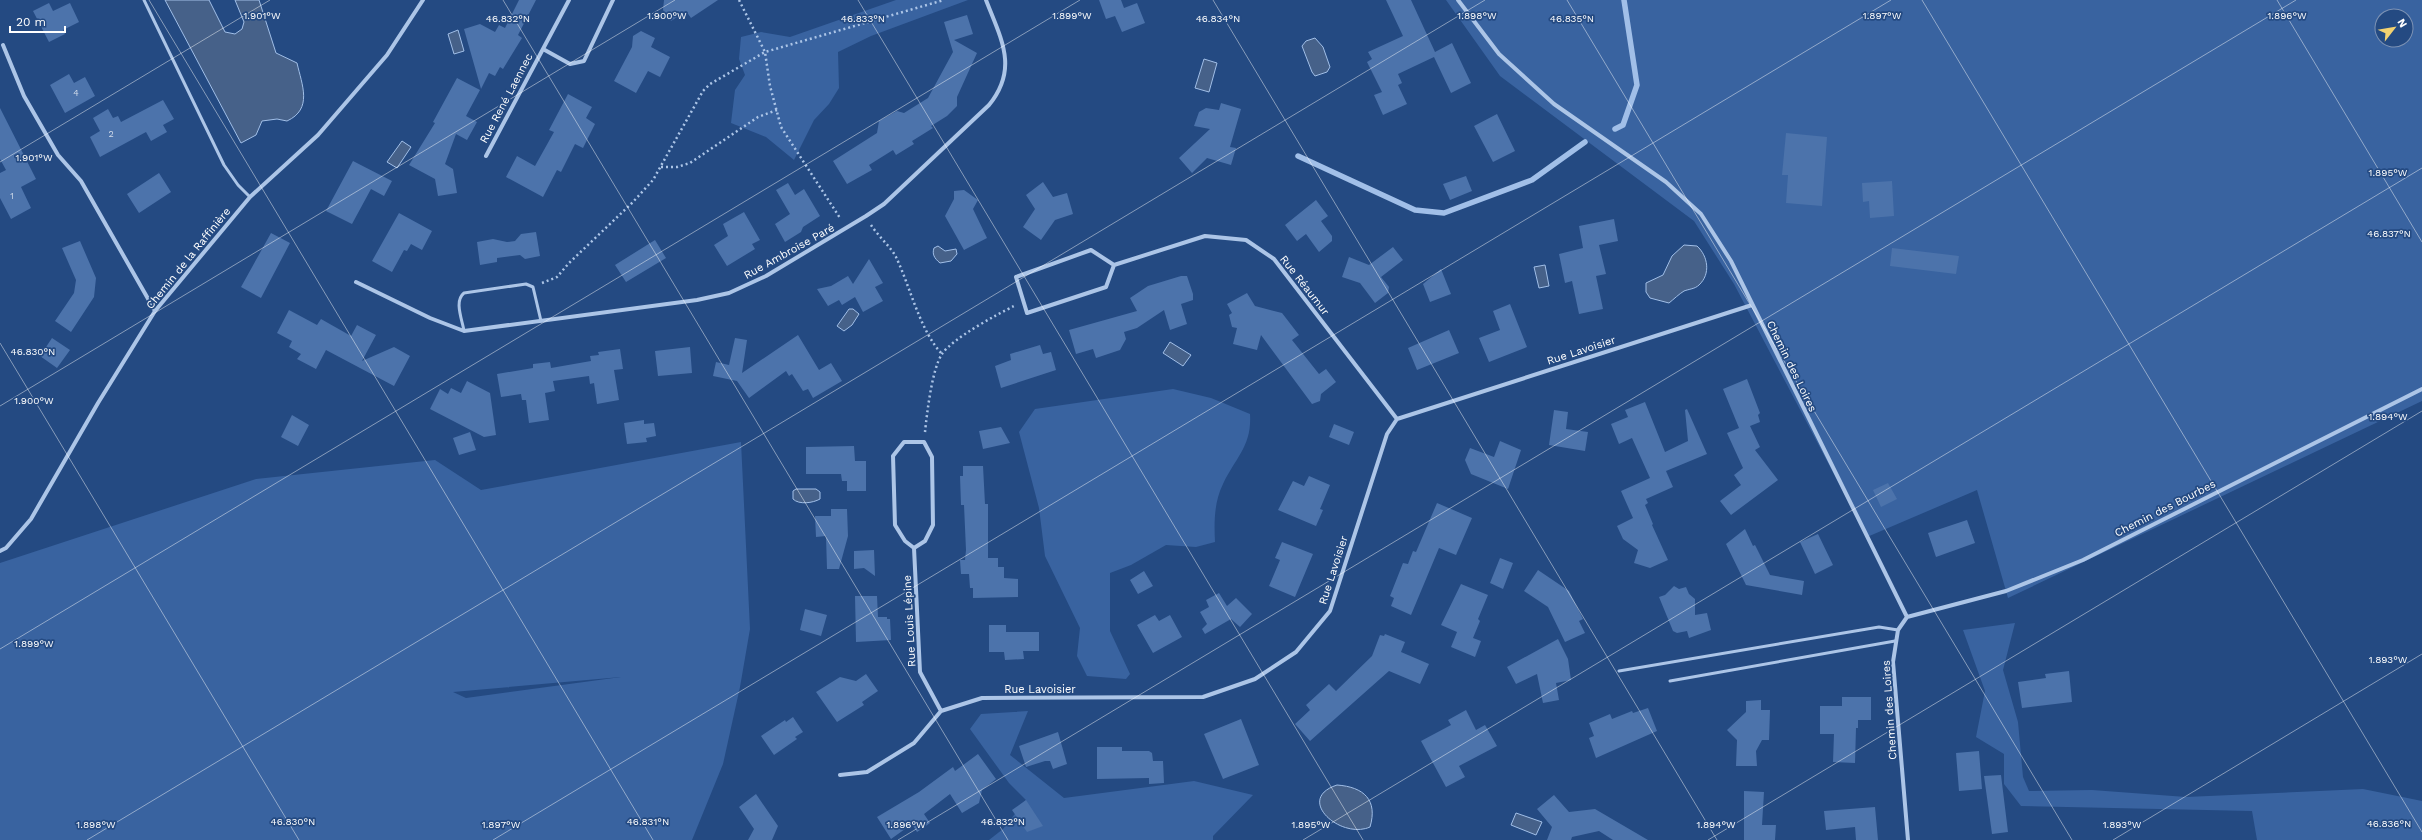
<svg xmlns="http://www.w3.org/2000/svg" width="2422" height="840" viewBox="0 0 2422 840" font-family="'Work Sans',sans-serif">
  <rect width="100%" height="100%" fill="#244a82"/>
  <!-- green -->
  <path fill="#3963a0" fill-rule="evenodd" d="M896,0H968L871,36L838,52L839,88L829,104L814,120L794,160L766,137L731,123L735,90L745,75L739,59L741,37L761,32L790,37Z
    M1446,0H2422V401L2008,598L1977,490L1867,537L1734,284L1694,221L1500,76ZM2382,16H2406V40H2382Z
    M1173,389L1211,398L1250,414C1252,446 1236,457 1223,484C1214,502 1214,523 1215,542L1196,547L1166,545L1131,565L1110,573V631L1130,674L1126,679L1087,676L1077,656L1080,628L1045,556L1039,508L1019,432L1035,409Z
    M741,442L750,629L740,687L723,764L692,840H0V563L256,479L435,460L481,490ZM621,677L466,698L453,692Z
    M2015,623L2003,670L2018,722L2023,777L2029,791L2092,790L2186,797L2363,789L2422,801V840H2257L2252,811L2021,806L2004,784V754L1976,737L1985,691L1963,630Z
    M1028,711L1010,755L1064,798L1194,781L1253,795L1213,836V840H989L1003,829L1026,800L1009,783L970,729L981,714Z"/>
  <!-- water -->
  <path fill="#466189" stroke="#a1bfe8" d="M165,0H209L225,32L235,34L242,29L244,22L235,0H259L276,53L297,63C302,85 313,109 287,121L277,119L262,121L256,135L241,143Z
    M458,30L464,51L454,54L448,34Z
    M1315,38L1323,47L1330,67L1327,72L1315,76L1312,72L1302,46L1306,41Z
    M1204,59L1217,63L1209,92L1195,88Z
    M402,141L411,147L397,168L387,162Z
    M1684,245L1697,246C1708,256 1711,274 1699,285C1695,289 1689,289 1684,291C1679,294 1674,299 1669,303L1650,298L1646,292V283L1663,275L1672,256Z
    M938,246L945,251L956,249L957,254L951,261L940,263C934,258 932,254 934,248Z
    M1545,265L1549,286L1539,288L1534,267Z
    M849,309H853L859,314L852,325L844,331L837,326Z
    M1170,342L1191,355L1183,366L1163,353Z
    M796,489H816L820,492V499C813,503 799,505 793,499V491Z
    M1337,785C1364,787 1378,800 1370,827C1341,840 1294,799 1337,785Z
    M1516,813L1542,822L1536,835L1511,825Z"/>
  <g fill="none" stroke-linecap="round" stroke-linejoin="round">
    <!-- stream -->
    <path stroke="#a1bfe8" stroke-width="5.5" d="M1615,129L1623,125L1637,85L1624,0
      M1298,156L1415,210L1444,213L1532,180L1585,142"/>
  </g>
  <!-- building -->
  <path fill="#4c73ab" d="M519,0H536L518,35L522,38L503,69L500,67L495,76L489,73L481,89L464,29L480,24L495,32L499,25L505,28Z
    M664,0H718L691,18L686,11L671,21L663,10Z
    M1099,0H1121L1124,8L1137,3L1145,23L1122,32L1115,16L1106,19Z
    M1386,0H1411L1435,52L1452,43L1471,83L1451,93L1434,57L1398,74L1402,83L1398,85L1407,104L1383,115L1374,95L1382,92L1367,62L1372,59L1368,52L1403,36Z
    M49,3L53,11L70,3L79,22L63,30L65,34L49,42L33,11Z
    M967,15L973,34L954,40L977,53L957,97V106L947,116L931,126L933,128L912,141L914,144L896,155L893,150L869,165L872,170L847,184L833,161L877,133L879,121L897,111L904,113L928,98L953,52L944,22Z
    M641,31L655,38L651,47L670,57L660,77L648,71L636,93L614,81L632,47L633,36Z
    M69,74L74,83L85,77L95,96L65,113L50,85Z
    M457,78L480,90L466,116L477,122L467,140L456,134L445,164L453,169L457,193L438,196L435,179L409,165L435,123L433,122Z
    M568,94L592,107L586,118L595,124L583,148L575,144L561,172L557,170L543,197L506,177L517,156L535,166L554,132L549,130Z
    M163,100L174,119L163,125L167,132L151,141L146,132L100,157L90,137L100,131L93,118L108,109L113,118L118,116L121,122Z
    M1221,103L1241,109L1230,147L1236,148L1231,165L1207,158L1192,173L1179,158L1210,129L1194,126L1199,112L1206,108L1219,110Z
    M0,108L36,179L21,187L31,208L11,219L0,198V173L6,170L0,159Z
    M1497,114L1515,151L1493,162L1474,126Z
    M1786,133L1827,137L1822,206L1786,203L1788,175H1782Z
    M353,161L392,181L384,196L371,189L352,224L326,211Z
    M159,173L171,192L139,213L127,194Z
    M1466,176L1472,191L1450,200L1443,184Z
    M1892,181L1894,216L1870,218L1869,201L1863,202L1862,183Z
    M1043,182L1053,197L1067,193L1073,214L1055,220L1041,240L1023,227L1035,209L1026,195Z
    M788,183L795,195L804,189L820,216L803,227L801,232L785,242L775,224L790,214L776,190Z
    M964,190L978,200L973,209L987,238L964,250L945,216L954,199V191Z
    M1316,200L1328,216L1321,221L1332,236V241L1319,252L1306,234L1297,241L1285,225Z
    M744,212L760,240L752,244L755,249L727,266L714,245L728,236L723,224Z
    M399,213L432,231L422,250L411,244L407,251L404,250L392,272L372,261Z
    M1614,219L1618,241L1599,245L1606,274L1596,276L1603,309L1579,314L1572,281L1565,283L1559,254L1583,248L1579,226Z
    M536,232L540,256L525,259L520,255L497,258V262L480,265L477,242L493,239L507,242L515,241L521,234Z
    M271,233L290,243L261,298L241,287Z
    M655,240L666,258L626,282L615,265Z
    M80,241L96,278L94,297L71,332L55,321L74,293L76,280L62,248Z
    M1393,247L1403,260L1381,277L1389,287L1388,293L1375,303L1360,283L1342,277L1349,257L1369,265Z
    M1892,248L1959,256L1956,274L1890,266Z
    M869,259L883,283L875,287L883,301L863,312L855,297L842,305L839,300L828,306L817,289L831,286L848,276L853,284Z
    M1441,269L1451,294L1430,302L1423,284Z
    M1181,276H1187L1193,294V300L1181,304L1187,324L1170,330L1164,310L1137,328L1124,332L1126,339L1120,350L1096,358L1093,349L1076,354L1069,330L1137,311L1130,298L1148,286Z
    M1247,293L1255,306L1282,313L1299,335L1292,340L1319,374L1326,369L1336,382L1321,394L1320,401L1312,404L1261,335L1257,350L1233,344L1237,328L1232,327L1229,315L1232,313L1227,304Z
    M1510,304L1527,347L1489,362L1479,338L1500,330L1493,311Z
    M289,310L317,325L321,319L351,336L357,325L376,335L362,361L394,347L410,356L394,386L326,350L316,369L297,359L301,354L289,347L292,341L277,333Z
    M1449,330L1459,353L1417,370L1408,348Z
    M798,335L819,370L831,363L842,381L813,398L808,389L803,391L792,374L789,376L786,371L749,398L737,381L713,376L716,362L729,365L735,338L747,340L742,373Z
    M52,338L70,350L57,368L40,356Z
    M1040,345L1043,354L1051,352L1056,370L1001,388L995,366L1011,360L1010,354Z
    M690,347L692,373L658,376L655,351Z
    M620,349L623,369L614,370L619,400L597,404L594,383L590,384L589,376L553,381L555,391L545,393L549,420L529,423L526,400H522L521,394L501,397L497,374L533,368V364L550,362L551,368L591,361L590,356L599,355L598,352Z
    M1747,379L1760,413L1758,415L1760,422L1750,426L1760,447L1755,450L1778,480L1731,515L1720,501L1741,485L1734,475L1743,468L1727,433L1739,428L1723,389Z
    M467,381L490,393L496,435L484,437L430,409L440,389L448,394L451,388L461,393Z
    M1645,402L1665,452L1688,441L1685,410L1687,409L1707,454L1666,471L1673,487L1646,499L1648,503L1645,505L1653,524L1652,525L1668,560L1650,568L1634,563L1638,550L1623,539L1617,526L1633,518L1621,491L1650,478L1632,438L1619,444L1611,424L1628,417L1625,410Z
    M1554,410L1568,412L1566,429L1588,432L1585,451L1549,445Z
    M292,415L309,425L298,446L281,437Z
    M644,420V424L654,423L656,436L646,438L647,442L627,444L624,423Z
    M1334,424L1354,432L1349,445L1329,437Z
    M1001,427L1010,443L983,449L979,431Z
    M470,432L476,450L459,455L453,438Z
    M1500,441L1521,450L1508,489L1471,474L1465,460L1470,448L1494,457Z
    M854,446L855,461H866V491H847V481H842L841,474H806V447Z
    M963,466H983L985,504H988V558H998V567H1004V578L1018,579V597L973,598V588H970L969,574H961L960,560H965L966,550L964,505H961L960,476H963Z
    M1309,476L1330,485L1320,509L1323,510L1316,526L1278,510L1293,481L1304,486Z
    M1888,483L1897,499L1881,507L1873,490Z
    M1437,503L1472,518L1456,555L1439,548L1411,615L1391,606L1394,598L1390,596L1403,563L1408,564L1413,551L1416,552Z
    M831,509H847L848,536L839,569H827L826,536L816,537L815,516H831Z
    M1967,520L1975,543L1936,557L1928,533Z
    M1745,529L1753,546L1755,545L1770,575L1804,581L1802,595L1746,585L1726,544Z
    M1818,534L1833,565L1815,574L1800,542Z
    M1282,542L1313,554L1295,597L1269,586L1280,560L1275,558Z
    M874,550L875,576L864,568L854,569V551Z
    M1500,558L1513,563L1503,589L1490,583Z
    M1538,570L1569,591L1583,619L1579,621L1585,633L1565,642L1548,607L1524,591Z
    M1144,571L1153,586L1138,594L1130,580Z
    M1461,584L1488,595L1478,619L1480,621L1473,638L1481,641L1475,657L1451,647L1457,632L1441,625Z
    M1674,586L1679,589L1686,587L1689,594L1695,599V615L1707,613L1711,630L1689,638L1687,631L1677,633L1673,631L1659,597L1665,595Z
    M1219,593L1227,606L1236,598L1252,614L1240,627L1231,619L1205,634L1202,629L1207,624L1200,612L1209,607L1206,600Z
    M855,596H877L878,617H887V619H890L891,640L856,642Z
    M805,609L827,615L821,636L800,630Z
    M1155,615L1159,621L1170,615L1182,637L1153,653L1137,625Z
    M989,625H1006V632H1039V651H1023L1024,659L1005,660L1004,652H989Z
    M1385,634L1405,642L1401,652L1429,664L1420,684L1389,671L1310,741L1295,724L1310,710L1306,705L1329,684L1336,691L1372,656L1380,635L1384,636Z
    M1558,639L1568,659L1571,680L1556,683L1559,700L1543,703L1537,674L1516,684L1507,667Z
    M2069,671L2072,702L2022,708L2018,682L2046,678L2045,674Z
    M866,674L878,691L862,702L864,705L837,722L816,692L840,677L856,681Z
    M1842,697H1871V720H1858V728H1856L1855,763L1833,762L1834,734H1820V706H1842Z
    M1761,700V710H1770L1769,740H1762L1756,751L1757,766H1736L1737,740L1727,730L1746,712V701Z
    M1648,708L1657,731L1596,758L1589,738L1594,736L1589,723L1610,714L1612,719L1632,711L1633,713Z
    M1466,710L1476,730L1485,725L1497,746L1459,766L1465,777L1446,787L1421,741L1451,725L1448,720Z
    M793,717L803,732L795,737L797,739L774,755L761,736L785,720L786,722Z
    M1241,719L1259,765L1223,779L1204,734Z
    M1058,732L1067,764L1053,769L1050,761H1045L1026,767L1019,746Z
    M1097,747H1122V751H1149L1152,753L1153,761H1163L1164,783L1149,784V778L1097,779Z
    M1979,751L1982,789L1959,791L1956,753Z
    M978,754L996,779L982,790L979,803L962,813L950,794L924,814L930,823L917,832L912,824L891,839L877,817L919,792L953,767L955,771Z
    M2001,775L2008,832L1992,834L1984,776Z
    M1744,791L1764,792L1762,825H1776L1775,840H1744Z
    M756,794L778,826L772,840H748L754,829L739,807Z
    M1554,795L1569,812L1595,809L1648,840H1613L1599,831L1572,837L1571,840H1547L1552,827L1537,809Z
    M1026,800L1043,826L1027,832L1012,810Z
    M1875,807L1878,840H1856L1855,827L1826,830L1824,811Z"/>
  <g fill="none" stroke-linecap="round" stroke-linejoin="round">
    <!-- path -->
    <path stroke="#acc5e7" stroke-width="2.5" stroke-dasharray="2 3" stroke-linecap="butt" d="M739,0L765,52L770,86L781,127L840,218
      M661,167H677L690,163L758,117L777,110
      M871,225C878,236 890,246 896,257C910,286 920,331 942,354
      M542,283L557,277L569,263L632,203L653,180L703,91L710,84L765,52L944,0
      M925,432C927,413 932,369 942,354C953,338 996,315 1014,306"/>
    <!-- service -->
    <path stroke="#acc5e7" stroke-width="3" d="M144,0L224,165L238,185L250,197
      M464,331C462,319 454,301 464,293L526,284L533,287L541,321
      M1619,671L1879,627L1898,630
      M1670,681L1895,641"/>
    <!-- minor -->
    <path stroke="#acc5e7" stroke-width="4" d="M1458,0L1499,54L1554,104L1666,182L1701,214L1731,261L1907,617L1898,630L1893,662L1908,840
      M3,45L24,96L58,155L81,181L155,311
      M543,49L570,64L584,61L613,0
      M486,156L569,0
      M1114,265L1106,287L1027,313L1016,277L1091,250L1114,265L1205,236L1246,240L1274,259L1397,419
      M356,282L430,318L464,331L697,300L729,293L766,276L866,216L884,204L989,105C1019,68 1001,39 986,0
      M914,548L905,541L895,525L893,456L904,442H924L932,457L933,525L925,541L914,548L920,672L941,711
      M0,551L6,548L31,519L98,403L155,311L250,197L318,135L387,55L423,0
      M1907,617L2006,591L2083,560L2422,389
      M840,775L867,772L914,743L941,711L982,698L1203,697L1255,679L1296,652L1330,611L1387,434L1397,419L1752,305"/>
  </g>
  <!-- ticks -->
  <path fill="none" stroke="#fff" stroke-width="1" stroke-opacity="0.45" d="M149,0L653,840M503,0L1008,840M858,0L1363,840M1213,0L1717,840M1567,0L2072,840M1922,0L2422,832M2277,0L2422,242M0,162L270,0M0,343L299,840M0,406L675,0M0,649L1080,0M87,840L1485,0M493,840L1891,0M898,840L2296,0M1303,840L2422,168M1708,840L2422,411M2113,840L2422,654"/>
  <g text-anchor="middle" stroke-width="3.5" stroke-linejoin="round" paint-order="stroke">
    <!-- number labels -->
    <g font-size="9" fill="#d2dcea">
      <text x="76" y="96">4</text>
      <text x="111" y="137">2</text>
      <text x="12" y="199">1</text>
    </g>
    <!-- street labels -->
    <g font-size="11" fill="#fff" stroke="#244a82">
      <text transform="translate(506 98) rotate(-62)" y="4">Rue René Laennec</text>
      <text transform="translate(789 251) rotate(-29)" y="4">Rue Ambroise Paré</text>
      <text transform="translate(188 258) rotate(-51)" y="4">Chemin de la Raffinière</text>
      <text transform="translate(1305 285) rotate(52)" y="4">Rue Réaumur</text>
      <text transform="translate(1581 350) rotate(-18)" y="4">Rue Lavoisier</text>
      <text transform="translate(1792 366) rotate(64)" y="4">Chemin des Loires</text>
      <text transform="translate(2165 508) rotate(-27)" y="4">Chemin des Bourbes</text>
      <text transform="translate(1333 570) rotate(-72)" y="4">Rue Lavoisier</text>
      <text transform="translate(909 621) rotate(-93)" y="4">Rue Louis Lépine</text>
      <text x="1040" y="693">Rue Lavoisier</text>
      <text transform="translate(1889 710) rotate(-94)" y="4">Chemin des Loires</text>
    </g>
  </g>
  <g font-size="10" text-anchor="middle" fill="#fff" stroke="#244a82" stroke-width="3.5" stroke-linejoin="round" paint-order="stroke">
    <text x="262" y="19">1.901°W</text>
    <text x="667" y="19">1.900°W</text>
    <text x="1072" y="19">1.899°W</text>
    <text x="1477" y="19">1.898°W</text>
    <text x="1882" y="19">1.897°W</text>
    <text x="2287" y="19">1.896°W</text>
    <text x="1572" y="22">46.835°N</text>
    <text x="508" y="22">46.832°N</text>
    <text x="863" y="22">46.833°N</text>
    <text x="1218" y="22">46.834°N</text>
    <text x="34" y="161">1.901°W</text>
    <text x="2388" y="176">1.895°W</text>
    <text x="2389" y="237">46.837°N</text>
    <text x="33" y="355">46.830°N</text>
    <text x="34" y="404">1.900°W</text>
    <text x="2388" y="420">1.894°W</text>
    <text x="34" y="647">1.899°W</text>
    <text x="2388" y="663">1.893°W</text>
    <text x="293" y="825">46.830°N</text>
    <text x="648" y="825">46.831°N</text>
    <text x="1003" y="825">46.832°N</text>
    <text x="2389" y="827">46.836°N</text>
    <text x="96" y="828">1.898°W</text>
    <text x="501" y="828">1.897°W</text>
    <text x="906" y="828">1.896°W</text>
    <text x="1311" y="828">1.895°W</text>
    <text x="1716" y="828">1.894°W</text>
    <text x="2122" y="828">1.893°W</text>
  </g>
  <!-- north arrow -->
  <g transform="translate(2394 28) rotate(59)"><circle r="19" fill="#244a82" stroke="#7c92b4"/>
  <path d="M0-3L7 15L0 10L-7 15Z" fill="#f2d170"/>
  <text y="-6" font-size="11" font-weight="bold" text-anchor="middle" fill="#ffffff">N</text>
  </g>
  <!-- scale -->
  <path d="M10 26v6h55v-6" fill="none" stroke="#ffffff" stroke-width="2"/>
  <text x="16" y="26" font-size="12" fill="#ffffff" stroke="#244a82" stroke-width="3" paint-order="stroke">20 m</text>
</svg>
